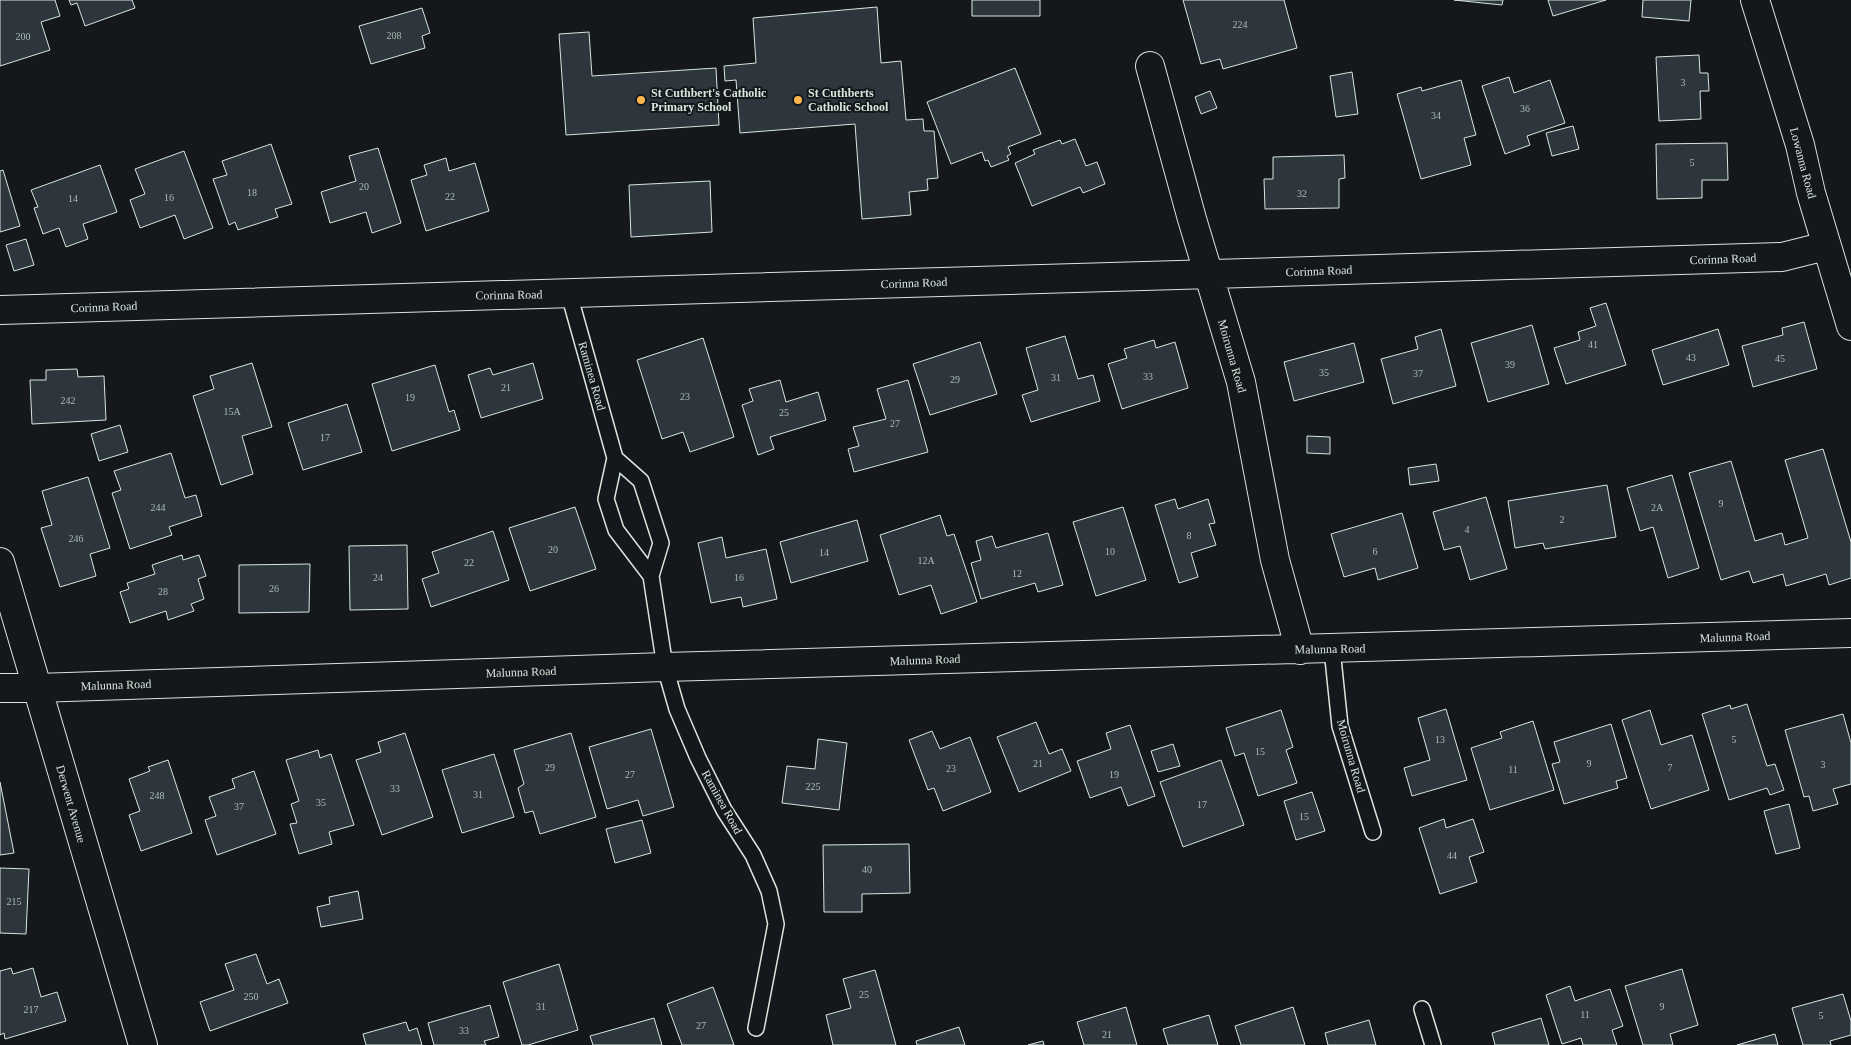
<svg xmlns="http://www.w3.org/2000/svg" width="1851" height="1045" viewBox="0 0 1851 1045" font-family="Georgia,serif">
  <rect width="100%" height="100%" fill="#14181c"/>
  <!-- building -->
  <path fill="#2c363c" stroke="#d8e6dc" d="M0,0H55L60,16L41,22L50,50L0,66Z
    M69,0H132L135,8L85,26L77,3L71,5Z
    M972,0H1040V16H972Z
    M1183,0H1284L1297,48L1223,69L1220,59L1201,64Z
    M1454,0H1503L1502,5Z
    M1548,0H1606L1553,16Z
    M1643,0H1691L1689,21L1642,17Z
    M877,7L881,63L901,61L906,120L923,119L924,131H934L938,178L927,179L928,190L909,192L911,215L862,219L855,124L740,133L736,80L725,81L724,66L756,63L753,18Z
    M422,8L430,33L422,36L425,48L371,64L359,26Z
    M589,32L592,76L716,68L719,125L566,135L559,34Z
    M1699,55L1700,73H1708L1709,91H1700L1701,119L1659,121L1656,57Z
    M1015,68L1041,134L1008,147L1011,154L1007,156L1009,160L991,167L988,160L985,161L982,152L951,164L927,102Z
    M1352,72L1358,114L1336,117L1330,76Z
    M1509,77L1514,93L1550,80L1565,123L1527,136L1530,145L1505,154L1482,86Z
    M1461,80L1476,135L1464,138L1471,165L1421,179L1397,94L1421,87L1422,91Z
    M1210,91L1217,108L1201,114L1195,97Z
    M1573,126L1579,149L1552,156L1546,133Z
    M1075,139L1086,166L1097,162L1105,184L1083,193L1080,187L1032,206L1015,163L1035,154L1033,150L1060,140L1062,144Z
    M1727,143L1728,180H1702V198L1657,199L1656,144Z
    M271,144L292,204L275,209L278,217L238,230L235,222L229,225L213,179L227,175L222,161Z
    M378,148L401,223L372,233L366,212L330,223L321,192L356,181L349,156Z
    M184,151L213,228L184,239L175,215L140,228L130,200L145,194L135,169Z
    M1344,155L1345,178L1339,179V208L1265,209L1264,179H1273V157Z
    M446,158L449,171L475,163L489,211L426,231L411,180L427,175L424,165Z
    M100,165L117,212L83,224L88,239L66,247L59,228L43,234L34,208L38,207L31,190Z
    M3,170L20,226L0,232V171Z
    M710,181L712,232L631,237L629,185Z
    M26,239L34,265L14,271L6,245Z
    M1606,303L1626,365L1566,384L1554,348L1580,340L1578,332L1596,326L1590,308Z
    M1804,322L1817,369L1753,387L1742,346L1783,335L1782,328Z
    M1532,325L1549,384L1488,402L1471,343Z
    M1441,329L1456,386L1393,404L1381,359L1418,349L1415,337Z
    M1718,329L1729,365L1663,385L1652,350Z
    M1065,336L1078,379L1093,375L1100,401L1031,422L1022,395L1038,390L1026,348Z
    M703,338L734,437L690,452L683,432L662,439L637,360Z
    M1154,340L1156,348L1175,342L1188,388L1122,409L1108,364L1127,358L1124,349Z
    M980,342L997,394L930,415L913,364Z
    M1354,343L1364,382L1294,401L1284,362Z
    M252,363L272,427L242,436L253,474L221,485L193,396L214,389L210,376Z
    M533,363L543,399L481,418L468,375L490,368L493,375Z
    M435,365L449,412L454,410L460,430L392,451L372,384Z
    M77,369L78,377L104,376L106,420L32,424L30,380H46V370Z
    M780,380L786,402L818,392L826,420L770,437L774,449L758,455L742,405L753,401L749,389Z
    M908,380L928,452L854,472L848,449L859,446L853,427L886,419L877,389Z
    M347,404L362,452L303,470L288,423Z
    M120,425L128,452L99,461L91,434Z
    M1307,436L1330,437V454L1307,453Z
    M1823,449L1851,542V578L1829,585L1826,574L1786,586L1783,574L1753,583L1749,571L1721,580L1689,473L1731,461L1755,541L1782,533L1785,545L1808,538L1785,460Z
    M171,453L185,498L196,495L202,516L169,527L172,535L130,549L112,493L121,490L114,471Z
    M1436,464L1439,481L1410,485L1408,468Z
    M1672,475L1699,568L1668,578L1653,527L1640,531L1627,488Z
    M88,477L110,548L90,554L96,576L60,587L41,528L52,525L42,491Z
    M1607,485L1616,537L1545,549L1543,543L1515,548L1508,501Z
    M1486,497L1507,569L1470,580L1460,546L1444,550L1433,512Z
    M1175,499L1178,509L1208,499L1215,523L1209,524L1216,545L1191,553L1198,577L1179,583L1155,505Z
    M575,507L596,569L530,591L509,528Z
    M1123,507L1146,580L1096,596L1073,522Z
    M1402,513L1418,568L1378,580L1375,568L1344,577L1331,534Z
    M940,515L947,536L954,534L977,602L941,614L931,585L899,595L880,535Z
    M857,520L868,561L791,583L780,542Z
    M493,531L509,580L431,607L422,579L439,573L432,552Z
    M1048,533L1063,585L1038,592L1035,583L981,599L971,563L981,560L976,541L992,536L996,548Z
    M722,537L726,558L766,549L777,599L743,607L741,597L711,603L698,543Z
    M407,545L408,609L350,610L349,546Z
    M182,555L183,560L199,555L206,576L198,579L204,599L191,604L194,611L168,620L166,611L130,623L120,592L129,589L127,583L155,574L152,565Z
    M310,564L309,612L239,613V565Z
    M1747,704L1767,766L1775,764L1784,790L1770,795L1767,788L1729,800L1702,714L1730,705L1731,709Z
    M1446,709L1467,780L1412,796L1404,768L1430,760L1418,718Z
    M1281,710L1293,747L1286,750L1297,783L1258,796L1244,753L1235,756L1226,728Z
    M1650,710L1661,745L1692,735L1709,790L1651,809L1622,720Z
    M1843,714L1851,743V784L1833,789L1838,804L1813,811L1809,796L1804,797L1785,730Z
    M1533,721L1554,790L1490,810L1471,748L1502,738L1500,732Z
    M1036,722L1049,754L1062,749L1071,771L1019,792L997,737Z
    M1611,724L1627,778L1616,781L1618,788L1564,804L1552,764L1560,762L1554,742Z
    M1130,725L1155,796L1128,806L1121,787L1090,798L1077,761L1111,749L1106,733Z
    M651,729L674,807L643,816L638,800L607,809L589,747Z
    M932,731L940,749L970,737L991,792L943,811L934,788L928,790L909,740Z
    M405,733L433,817L382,835L356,760L381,752L378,742Z
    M571,733L596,817L540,834L533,811L525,813L518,788L524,784L514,750Z
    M818,739L847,743L839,810L782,803L787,766L815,769Z
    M1173,744L1180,766L1158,772L1151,751Z
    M318,750L320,758L331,754L354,825L329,832L332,844L299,854L290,824L297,823L291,804L299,801L286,760Z
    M494,754L514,817L462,833L442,770Z
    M168,760L192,833L141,851L129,815L140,811L129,779L150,771L148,767Z
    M1221,760L1244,825L1183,847L1160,782Z
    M254,771L276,834L217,855L205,820L216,816L209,797L235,788L232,779Z
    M0,782L14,853L0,855Z
    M1312,792L1325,831L1296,840L1284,801Z
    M1789,804L1800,848L1776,854L1764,811Z
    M1444,819L1446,828L1473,819L1484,852L1469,857L1477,882L1440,894L1419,828Z
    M642,820L651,853L615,863L606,829Z
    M909,844L910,893L862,894V912H824L823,845Z
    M0,868L29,869L26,934L0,933Z
    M358,891L363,919L321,927L317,907L330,904L329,897Z
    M256,954L267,984L279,979L288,1003L210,1031L200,1002L234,990L225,964Z
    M559,964L578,1030L528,1045H522L503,982Z
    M11,968L13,974L33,968L41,997L57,992L66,1021L5,1039L4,1033L0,1035V971Z
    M1682,969L1698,1025L1670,1034L1673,1045H1643L1625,986Z
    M875,970L896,1045H833L826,1015L851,1008L843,979Z
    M1570,986L1575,1001L1610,989L1623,1026L1612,1030L1617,1045H1583L1581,1038L1562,1044L1546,995Z
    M713,987L734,1045H682L667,1004Z
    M1843,994L1851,1021V1035L1830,1041L1831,1045H1803L1792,1008Z
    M490,1005L499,1037L484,1041L486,1045H434L428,1023Z
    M1126,1007L1137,1045H1084L1077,1022Z
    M1293,1007L1305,1045H1241L1235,1026Z
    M1209,1015L1218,1045H1168L1163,1029Z
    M654,1018L662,1045H593L590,1036Z
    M1541,1018L1549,1045H1495L1492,1033Z
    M1369,1020L1376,1045H1328L1325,1033Z
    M406,1022L409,1031L417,1028L422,1045H366L363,1034Z
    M959,1027L965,1045H917L916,1041Z
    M1775,1034L1778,1045H1737Z
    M1043,1041L1044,1045H1028Z"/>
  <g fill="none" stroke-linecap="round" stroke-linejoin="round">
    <defs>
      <path id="service" d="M569,294L615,458L641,481L661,543L651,576L665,667L677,709L698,758L724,810L753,855L769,891L776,924L756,1028
        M615,458L606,499L616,530L651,576
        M1332,649L1340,726L1373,832
        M1422,1009L1433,1045"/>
      <path id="minor" d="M1755,0L1800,145L1811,193L1851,326
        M1150,66L1192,219L1241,382L1275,560L1300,650
        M0,310L1782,257L1826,246
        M0,562L143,1045
        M0,688H37L665,667L1851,633"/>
    </defs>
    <!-- service casing -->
    <use href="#service" stroke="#d8e6dc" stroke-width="18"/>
    <!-- minor casing -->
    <use href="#minor" stroke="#d8e6dc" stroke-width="30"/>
    <!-- service -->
    <use href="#service" stroke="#14181c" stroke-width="15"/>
    <!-- minor -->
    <use href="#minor" stroke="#14181c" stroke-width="28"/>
  </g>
  <!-- markers -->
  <g fill="#ffb74d" stroke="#14181c" stroke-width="2">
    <circle cx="641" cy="100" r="5"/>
    <circle cx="798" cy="100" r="5"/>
  </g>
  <g text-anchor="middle" stroke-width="4" stroke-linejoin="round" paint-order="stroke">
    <!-- number labels -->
    <g font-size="10" fill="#adbab4">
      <text x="1240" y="28">224</text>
      <text x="394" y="39">208</text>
      <text x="23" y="40">200</text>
      <text x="1683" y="86">3</text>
      <text x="1525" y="112">36</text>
      <text x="1436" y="119">34</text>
      <text x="1692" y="166">5</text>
      <text x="364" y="190">20</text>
      <text x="252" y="196">18</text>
      <text x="1302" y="197">32</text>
      <text x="450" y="200">22</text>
      <text x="169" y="201">16</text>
      <text x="73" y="202">14</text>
      <text x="1593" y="348">41</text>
      <text x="1691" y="361">43</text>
      <text x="1780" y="362">45</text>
      <text x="1510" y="368">39</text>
      <text x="1324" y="376">35</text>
      <text x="1418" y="377">37</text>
      <text x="1148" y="380">33</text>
      <text x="1056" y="381">31</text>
      <text x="955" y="383">29</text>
      <text x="506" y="391">21</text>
      <text x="685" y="400">23</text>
      <text x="410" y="401">19</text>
      <text x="68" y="404">242</text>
      <text x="232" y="415">15A</text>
      <text x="784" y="416">25</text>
      <text x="895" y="427">27</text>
      <text x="325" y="441">17</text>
      <text x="1721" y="507">9</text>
      <text x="158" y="511">244</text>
      <text x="1657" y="511">2A</text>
      <text x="1562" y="523">2</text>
      <text x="1467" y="533">4</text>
      <text x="1189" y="539">8</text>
      <text x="76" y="542">246</text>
      <text x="553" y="553">20</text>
      <text x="1110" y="555">10</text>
      <text x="1375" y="555">6</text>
      <text x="824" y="556">14</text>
      <text x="926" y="564">12A</text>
      <text x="469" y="566">22</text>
      <text x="1017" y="577">12</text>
      <text x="378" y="581">24</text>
      <text x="739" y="581">16</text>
      <text x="274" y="592">26</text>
      <text x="163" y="595">28</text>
      <text x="1440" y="743">13</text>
      <text x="1734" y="743">5</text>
      <text x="1260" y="755">15</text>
      <text x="1038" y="767">21</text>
      <text x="1589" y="767">9</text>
      <text x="1823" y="768">3</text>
      <text x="550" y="771">29</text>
      <text x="1670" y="771">7</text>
      <text x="951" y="772">23</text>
      <text x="1513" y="773">11</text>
      <text x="630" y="778">27</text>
      <text x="1114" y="778">19</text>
      <text x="813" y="790">225</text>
      <text x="395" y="792">33</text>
      <text x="478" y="798">31</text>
      <text x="157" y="799">248</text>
      <text x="321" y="806">35</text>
      <text x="1202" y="808">17</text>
      <text x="239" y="810">37</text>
      <text x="1304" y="820">15</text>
      <text x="1452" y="859">44</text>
      <text x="867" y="873">40</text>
      <text x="14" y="905">215</text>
      <text x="864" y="998">25</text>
      <text x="251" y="1000">250</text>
      <text x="541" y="1010">31</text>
      <text x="1662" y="1010">9</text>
      <text x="31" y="1013">217</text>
      <text x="1585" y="1018">11</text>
      <text x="1821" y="1019">5</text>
      <text x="701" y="1029">27</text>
      <text x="464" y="1034">33</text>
      <text x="1107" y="1038">21</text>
    </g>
    <!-- poi labels -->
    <g font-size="12" font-weight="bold" fill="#d8e6dc" stroke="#14181c" text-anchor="start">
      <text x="651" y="97">St Cuthbert's Catholic<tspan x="651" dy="14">Primary School</tspan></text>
      <text x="808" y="97">St Cuthberts<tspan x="808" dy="14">Catholic School</tspan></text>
    </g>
    <!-- street labels -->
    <g font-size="12" fill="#d8e6dc" stroke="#14181c">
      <text transform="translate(1803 163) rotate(75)" y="4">Lowanna Road</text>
      <text transform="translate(1723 259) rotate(-2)" y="4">Corinna Road</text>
      <text transform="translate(1319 271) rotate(-2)" y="4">Corinna Road</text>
      <text transform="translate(914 283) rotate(-2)" y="4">Corinna Road</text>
      <text transform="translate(509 295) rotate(-1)" y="4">Corinna Road</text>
      <text transform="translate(104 307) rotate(-2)" y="4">Corinna Road</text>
      <text transform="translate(1232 356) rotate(74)" y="4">Moirunna Road</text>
      <text transform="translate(592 376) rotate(74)" y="4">Raminea Road</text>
      <text transform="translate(1735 637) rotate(-2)" y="4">Malunna Road</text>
      <text transform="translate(1330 649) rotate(-1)" y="4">Malunna Road</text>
      <text transform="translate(925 660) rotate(-2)" y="4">Malunna Road</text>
      <text transform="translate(521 672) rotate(-2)" y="4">Malunna Road</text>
      <text transform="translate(116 685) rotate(-2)" y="4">Malunna Road</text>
      <text transform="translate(1351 756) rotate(74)" y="4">Moirunna Road</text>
      <text transform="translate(722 802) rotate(61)" y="4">Raminea Road</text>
      <text transform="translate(71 804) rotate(74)" y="4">Derwent Avenue</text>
    </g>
  </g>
</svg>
